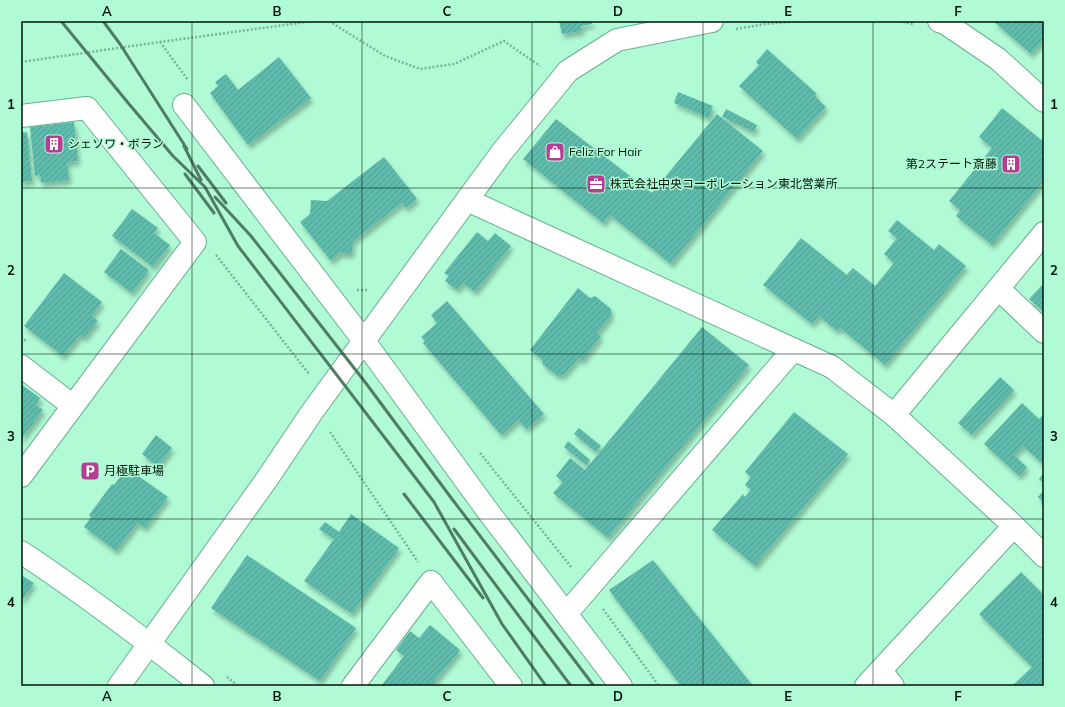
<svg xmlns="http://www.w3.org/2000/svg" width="1065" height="707" viewBox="0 0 1065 707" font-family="Mulish,'Noto Sans JP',sans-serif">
  <defs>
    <pattern id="building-hatch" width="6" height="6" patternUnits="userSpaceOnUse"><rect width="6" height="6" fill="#60bbac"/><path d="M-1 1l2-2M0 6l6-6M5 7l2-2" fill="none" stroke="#52a093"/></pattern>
    <filter id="shadow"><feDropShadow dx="2.5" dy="4.5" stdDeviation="2" flood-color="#0004"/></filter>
  </defs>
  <rect width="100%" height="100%" fill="#b0fbd5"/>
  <!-- building -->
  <path fill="url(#building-hatch)" filter="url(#shadow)" d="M559,21H592V24L581,26L582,31L562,34Z
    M993,21H1044V39L1031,54Z
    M767,49L817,94L815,96L826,107L797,139L739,86L759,65L756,62Z
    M279,57L311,98L248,145L210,93L218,86L215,82L226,74L238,90Z
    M678,92L713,106L709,118L674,103Z
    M1002,108L1044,142V181L992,245L956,216L960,210L949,201L992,148L979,137Z
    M726,109L757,125L754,132L722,117Z
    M717,114L763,151L671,264L610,215L603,223L523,159L556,119L652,193Z
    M74,122L78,161L67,162L69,180L41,183L40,175L35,176L30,127Z
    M27,132L32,181L23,182L21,187V133Z
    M384,157L417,199L406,208L402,203L353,241L352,254L340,253L331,261L300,222L310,214L311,200L327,201Z
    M132,209L158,228L154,233L170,245L153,267L112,236Z
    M897,220L934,250L939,244L966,266L885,365L840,328L837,331L819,316L812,324L763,285L801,238L847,275L853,268L875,286L894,263L884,254L897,238L888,231Z
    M477,232L488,241L495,233L511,246L475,292L463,283L457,290L445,281L449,276L444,273Z
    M121,249L149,270L132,293L104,272Z
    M64,273L102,302L92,316L98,321L84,338L80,335L63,356L24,326Z
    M1044,283V312L1029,299Z
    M578,288L590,298L595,296L611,309V316L597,333L601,336L582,361L578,358L565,374L558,376L543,365L542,359L530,350Z
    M447,301L544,414L526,429L518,420L501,435L423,343L425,341L421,337L437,323L431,315Z
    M702,327L749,365L608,538L553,493L563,482L556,476L570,458L585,470Z
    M1000,377L1014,390L972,435L958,423Z
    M21,384L40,398L36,405L43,410L21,440Z
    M1022,403L1039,419L1044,414V465L1023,446L1014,455L1027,467L1019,476L984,444Z
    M794,412L848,454L755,566L712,530L743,494L745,497L751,490L745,485L751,477L745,472Z
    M579,428L601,446L596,452L574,434Z
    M156,435L172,448L158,467L142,454Z
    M568,441L590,460L586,465L564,447Z
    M127,468L168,497L145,528L137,523L116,551L84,527L91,517L89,515L112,484L114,485Z
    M1044,473V484L1039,479Z
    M1044,490V503L1038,497Z
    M351,514L399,548L352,614L304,581L334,539L319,529L325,522L339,532Z
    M247,555L356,628L320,681L211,608Z
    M653,560L753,686H681L609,590Z
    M1021,572L1044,595V686H1012L1032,667L979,614Z
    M21,575L34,583L21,602Z
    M430,625L460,650L431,686H381L404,656L396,650L410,631L419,638Z"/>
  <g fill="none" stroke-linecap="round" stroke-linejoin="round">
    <defs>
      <path id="minor" d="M939,21L945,23L998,59L1044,101
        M184,105L364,341L487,510L621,686
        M21,116L87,108L195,242L21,476
        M467,200L832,367L894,415L1014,526L1044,556
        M999,289L1044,332
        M21,366L73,406
        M894,415L1044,233
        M21,552C84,594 144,639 203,686
        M566,614L793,350
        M881,671L893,686
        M119,686L267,479L312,412L502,152L568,71L617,40L712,21
        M353,686L431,582L511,686
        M866,686L1014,526"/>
    </defs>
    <!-- minor casing -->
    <use href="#minor" stroke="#67b08d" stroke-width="24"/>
    <!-- path -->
    <path stroke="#79b395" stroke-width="2.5" stroke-dasharray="2 2" stroke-linecap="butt" d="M329,21L385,56L420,69L454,64L504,41L540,66
      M899,21L913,24
      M736,29L765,24L801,21
      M160,42L188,80
      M21,62L160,42L314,21
      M216,255L309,374
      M357,290H368
      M21,337L26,341
      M330,432L418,562
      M480,453L572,568
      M603,609L659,686
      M227,677L238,686"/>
    <!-- minor -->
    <use href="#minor" stroke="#fff" stroke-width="22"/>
    <!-- rail -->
    <path stroke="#4f7c65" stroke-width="3" d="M61,21L129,104L173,156L205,187L238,246L434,502L502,624L546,686
      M103,21L120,44L187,149
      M184,146L201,180
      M198,166L226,203
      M185,174L214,213
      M215,197L251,236L365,382L449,495L594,686
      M404,494L483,598
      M454,529L571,686"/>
  </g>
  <!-- grid -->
  <path fill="none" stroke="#001509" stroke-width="1" stroke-opacity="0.55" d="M192,21V686M362,21V686M532,21V686M703,21V686M873,21V686M21,188H1044M21,354H1044M21,519H1044"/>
  <!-- icons -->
  <defs>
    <symbol id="building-square" viewBox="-11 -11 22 22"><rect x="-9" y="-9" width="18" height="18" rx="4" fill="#b63d92" stroke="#b0fbd5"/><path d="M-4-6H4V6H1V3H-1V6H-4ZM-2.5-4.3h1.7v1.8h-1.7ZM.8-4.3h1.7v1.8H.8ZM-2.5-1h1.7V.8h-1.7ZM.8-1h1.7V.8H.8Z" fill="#fff"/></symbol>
    <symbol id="shop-square" viewBox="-11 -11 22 22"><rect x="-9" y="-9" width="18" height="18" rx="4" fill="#b63d92" stroke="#b0fbd5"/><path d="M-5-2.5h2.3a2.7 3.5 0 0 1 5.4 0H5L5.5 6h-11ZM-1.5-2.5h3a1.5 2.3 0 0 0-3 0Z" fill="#fff"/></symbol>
    <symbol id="office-square" viewBox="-11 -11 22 22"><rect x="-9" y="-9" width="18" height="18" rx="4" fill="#b63d92" stroke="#b0fbd5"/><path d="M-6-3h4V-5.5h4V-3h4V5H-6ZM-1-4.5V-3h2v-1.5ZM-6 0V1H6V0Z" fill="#fff"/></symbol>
    <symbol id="parking-square" viewBox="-11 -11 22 22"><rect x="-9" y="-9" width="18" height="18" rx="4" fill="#b63d92" stroke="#b0fbd5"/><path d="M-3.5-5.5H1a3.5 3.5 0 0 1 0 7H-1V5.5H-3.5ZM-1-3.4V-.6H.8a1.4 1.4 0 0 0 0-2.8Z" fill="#fff"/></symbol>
  </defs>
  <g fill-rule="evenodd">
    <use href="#building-square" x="43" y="133" width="22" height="22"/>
    <use href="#shop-square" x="544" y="141" width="22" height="22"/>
    <use href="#building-square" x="1000" y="153" width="22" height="22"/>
    <use href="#office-square" x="585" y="173" width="22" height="22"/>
    <use href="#parking-square" x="79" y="460" width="22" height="22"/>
  </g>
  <g text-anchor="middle" stroke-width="3" stroke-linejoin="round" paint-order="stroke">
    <!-- poi labels -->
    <g font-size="12" fill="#001509" stroke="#b0fbd5" text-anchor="start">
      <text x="68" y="148">シェソワ・ボラン</text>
      <text x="569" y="156">Feliz For Hair</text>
      <text x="997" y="168" text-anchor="end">第2ステート斎藤</text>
      <text x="610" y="188">株式会社中央コーポレーション東北営業所</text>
      <text x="104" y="475">月極駐車場</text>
    </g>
  </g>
  <!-- border -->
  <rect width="1065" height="707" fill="none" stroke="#b0fbd5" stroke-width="44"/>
  <rect x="22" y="22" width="1021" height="663" fill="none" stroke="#001509" stroke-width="1.5"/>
  <g font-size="13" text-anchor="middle" font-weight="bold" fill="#001509">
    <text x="107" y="16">A</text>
    <text x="277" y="16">B</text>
    <text x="447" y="16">C</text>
    <text x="618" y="16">D</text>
    <text x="788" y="16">E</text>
    <text x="958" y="16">F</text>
    <text x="11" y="109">1</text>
    <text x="1054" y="109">1</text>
    <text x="11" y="275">2</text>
    <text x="1054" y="275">2</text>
    <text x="11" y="441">3</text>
    <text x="1054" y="441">3</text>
    <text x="11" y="607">4</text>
    <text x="1054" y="607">4</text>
    <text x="107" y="701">A</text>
    <text x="277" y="701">B</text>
    <text x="447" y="701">C</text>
    <text x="618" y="701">D</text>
    <text x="788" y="701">E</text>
    <text x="958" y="701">F</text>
  </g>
</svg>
